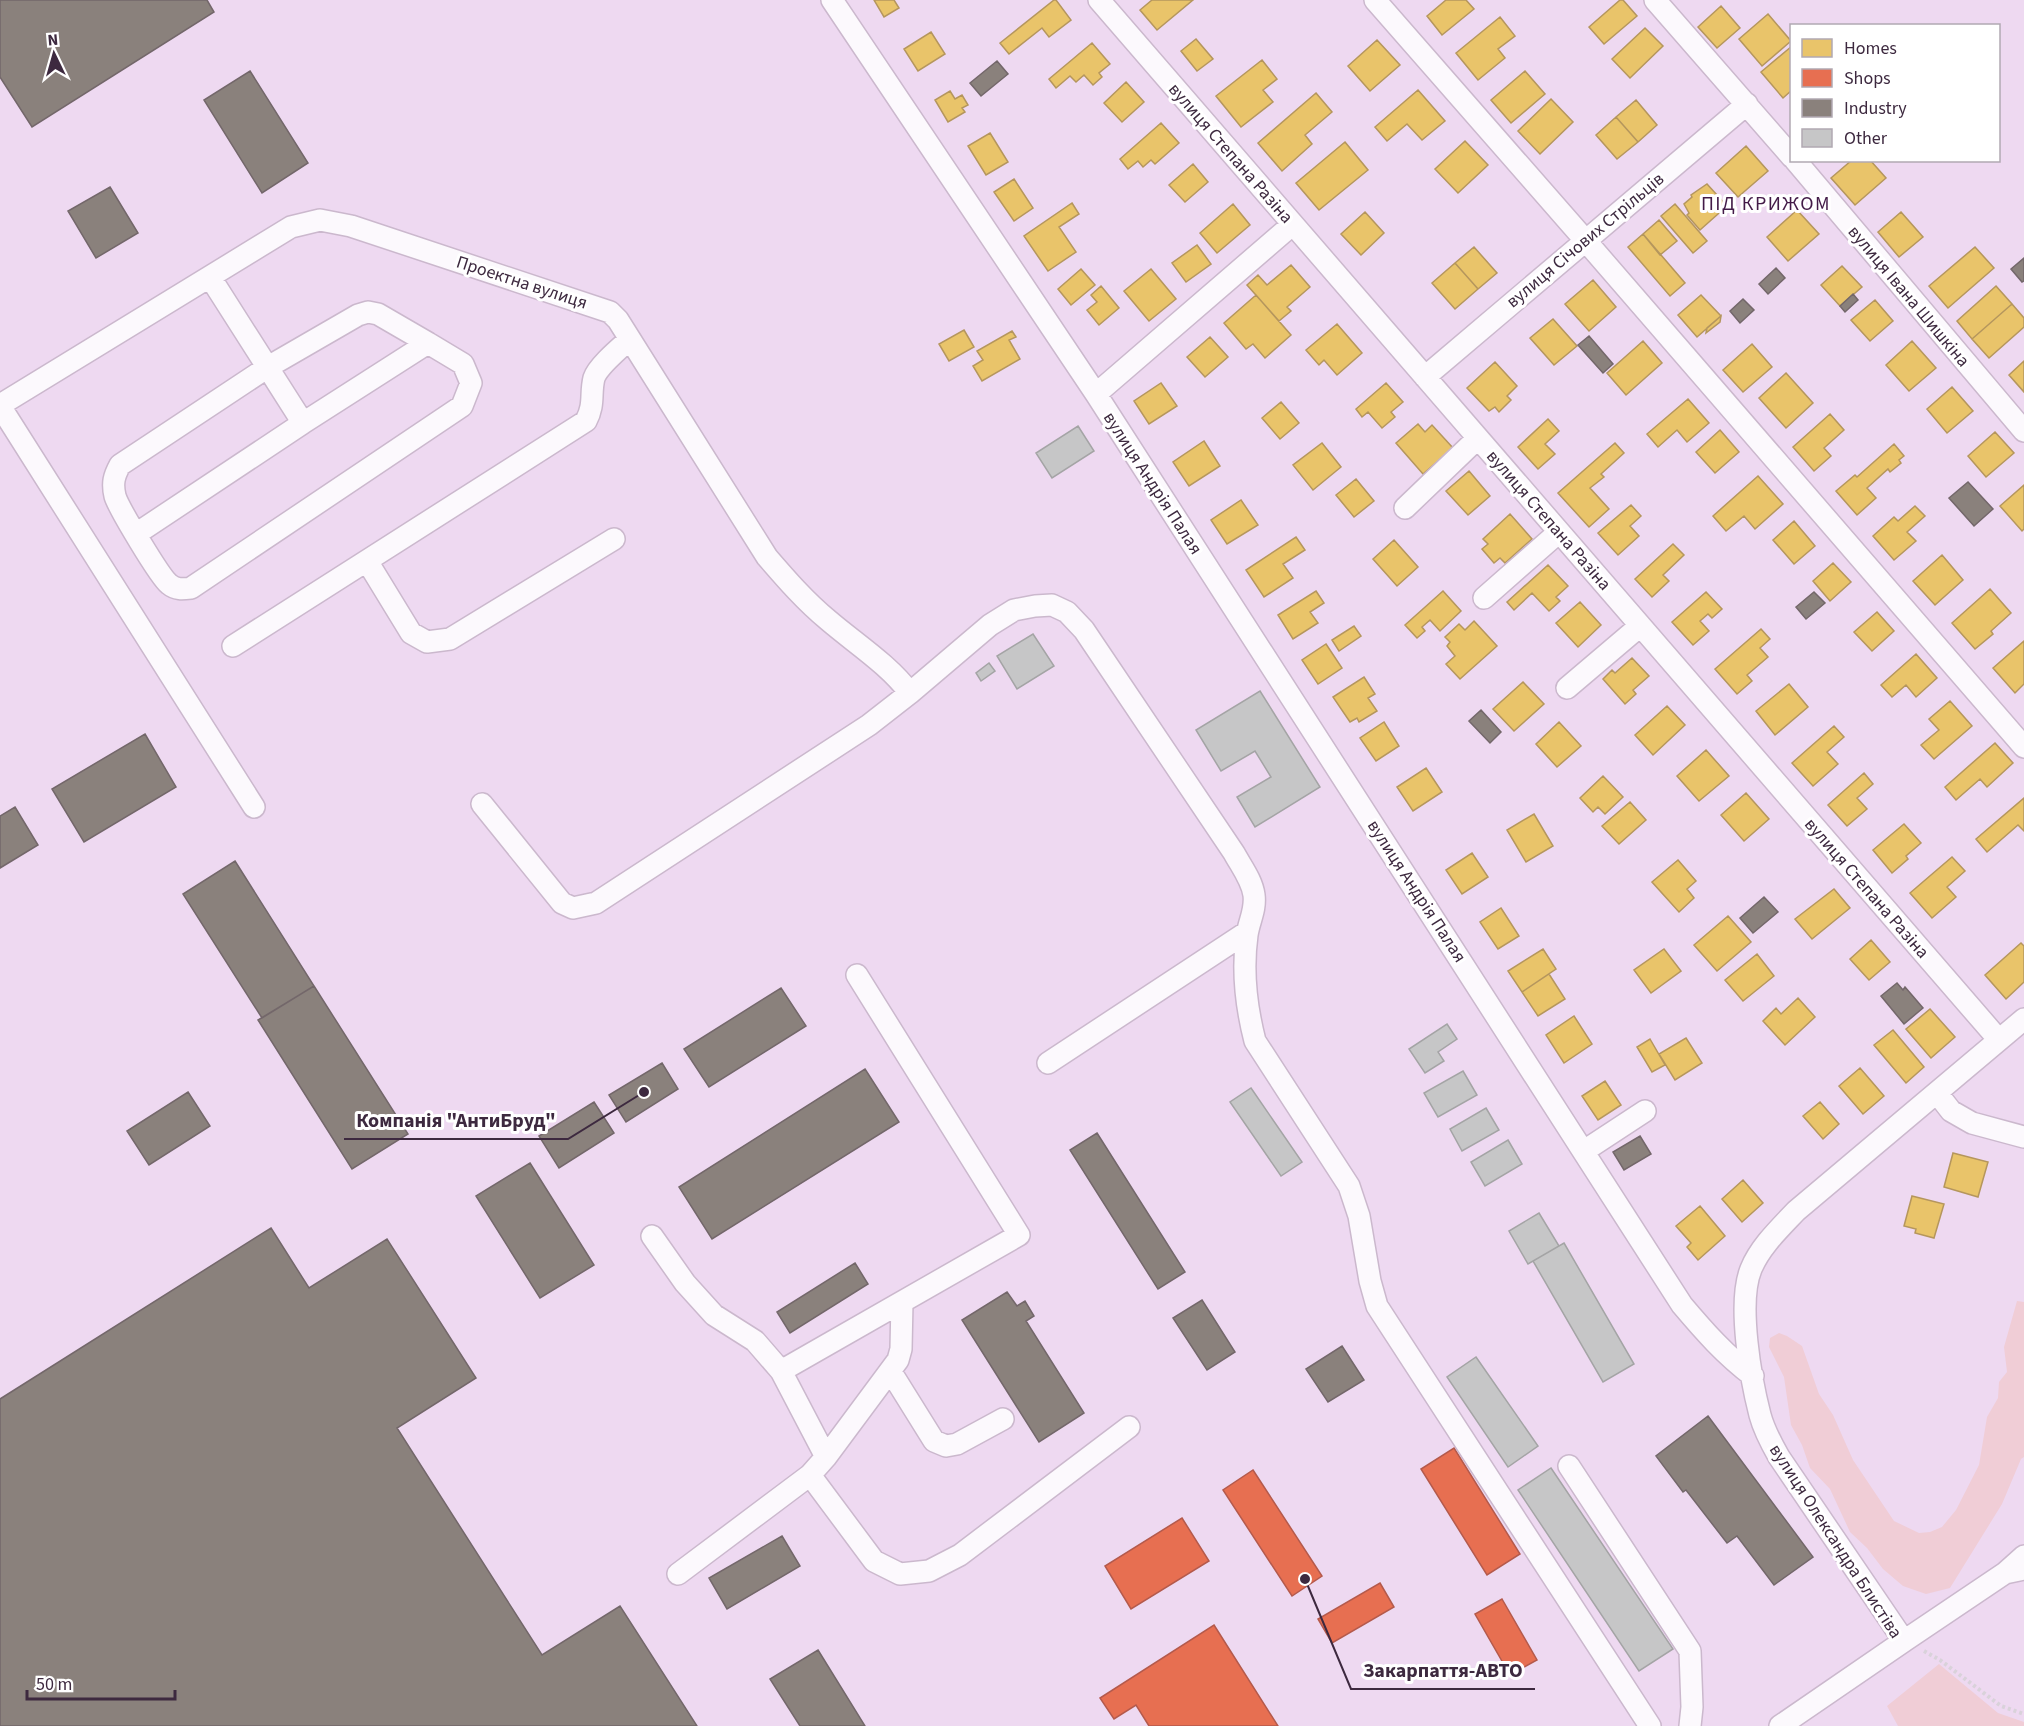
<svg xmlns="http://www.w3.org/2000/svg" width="2024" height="1726" viewBox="0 0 2024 1726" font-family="'Source Sans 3',sans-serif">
  <rect width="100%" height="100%" fill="#eed9f1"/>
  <!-- green -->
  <path fill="#f0cdd6" d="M2017,1301L2024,1302V1457L2021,1459L2002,1504L1950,1588L1926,1594L1903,1586L1883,1569L1867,1548L1850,1532L1830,1489L1810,1468L1802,1445L1791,1425L1784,1377L1769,1347L1770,1338L1779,1333L1787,1336L1802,1346L1819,1394L1833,1415L1853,1460L1894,1521L1919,1533L1930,1532L1942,1527L1956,1510L1979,1465L1987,1417L1998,1398L1999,1382L2007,1372L2004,1347Z
    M1939,1664L1998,1713L2024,1722V1726H1898L1887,1706Z"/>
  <!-- homes -->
  <path fill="#e9c46a" stroke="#b5965d" stroke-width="1.5" d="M874,0H894L899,8L884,17Z
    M1054,0H1056L1071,20L1049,37L1042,28L1009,54L1000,43Z
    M1152,0H1193L1157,30L1140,10Z
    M1446,0H1466L1474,9L1442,35L1427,16Z
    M1620,0H1623L1637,16L1604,44L1589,27Z
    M1721,6L1740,28L1717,48L1698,27Z
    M1768,14L1791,41L1762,66L1739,39Z
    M1500,17L1515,36L1498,49L1505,58L1478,80L1456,53Z
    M1645,28L1663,46L1630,78L1612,59Z
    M931,32L945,54L918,71L904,49Z
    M1196,39L1213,59L1197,71L1181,51Z
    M1377,40L1400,65L1370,91L1348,66Z
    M1092,43L1110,64L1099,73L1102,77L1093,85L1084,75L1076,82L1070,76L1056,88L1049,79Z
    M1792,46V90L1783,98L1761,72Z
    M1262,60L1277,79L1263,90L1273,102L1241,127L1216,96Z
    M1525,71L1545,94L1511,123L1491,100Z
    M1126,82L1144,102L1122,122L1104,103Z
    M1418,90L1445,121L1422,140L1407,124L1387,141L1375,127Z
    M950,91L955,99L962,95L968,105L962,108L965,112L948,122L935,100Z
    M1316,93L1332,112L1305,135L1312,144L1282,171L1258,143Z
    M1551,99L1573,122L1540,154L1518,131Z
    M1636,100L1657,125L1638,142L1616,117Z
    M1616,117L1638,142L1617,159L1596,135Z
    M1161,123L1179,143L1155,164L1151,160L1143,167L1138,161L1128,169L1120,159Z
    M990,133L1008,162L986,175L968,146Z
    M1465,141L1488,165L1458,193L1435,169Z
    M1345,142L1368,170L1319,210L1296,183Z
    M1746,146L1768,171L1738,197L1716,173Z
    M1852,160H1870L1886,178L1855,205L1831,178Z
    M1193,164L1208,182L1185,202L1169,185Z
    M1014,179L1033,208L1014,221L994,192Z
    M1707,184L1727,206L1700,230L1687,215L1689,213L1684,204L1692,197L1691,195Z
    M1072,203L1079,214L1059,227L1076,252L1048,271L1024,236Z
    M1233,204L1250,225L1217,253L1200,233Z
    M1675,204L1707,241L1693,253L1661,216Z
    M1797,210L1819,234L1788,261L1767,237Z
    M1365,212L1384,233L1361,255L1341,234Z
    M1901,212L1923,237L1899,257L1878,232Z
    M1659,220L1677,241L1660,255L1643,234Z
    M1643,234L1685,283L1670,296L1628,247Z
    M1197,245L1211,264L1186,282L1172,263Z
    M1474,247L1497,273L1478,289L1455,263Z
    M1975,247L1994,268L1948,308L1929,286Z
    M1455,263L1478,289L1455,309L1432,283Z
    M1291,265L1310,287L1287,307L1291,311L1279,321L1247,285L1258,275L1267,285Z
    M1842,266L1862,287L1840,306L1821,285Z
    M1081,269L1095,285L1071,305L1058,289Z
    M1151,269L1176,299L1149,321L1124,291Z
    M1593,280L1616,307L1589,331L1565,304Z
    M1101,286L1119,308L1099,325L1087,310L1097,302L1091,295Z
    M1996,286L2012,304L1972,339L1957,321Z
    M1256,295L1291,335L1265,358L1253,344L1246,349L1224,323Z
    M1701,295L1721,316L1697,337L1678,315Z
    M1875,300L1893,321L1870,341L1851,320Z
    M2012,304L2024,318V327L1989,358L1972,339Z
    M1721,316L1720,322L1706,333L1707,328Z
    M1553,319L1577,346L1554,365L1530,338Z
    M1337,324L1362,353L1337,375L1324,360L1319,365L1306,350Z
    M964,330L974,347L949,361L939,344Z
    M1012,331L1016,337L1009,340L1020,359L982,381L973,366L983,360L977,351Z
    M1210,337L1228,357L1205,377L1187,357Z
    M1643,341L1662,363L1626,395L1607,373Z
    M1912,341L1936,368L1909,391L1886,365Z
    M1752,344L1772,367L1743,392L1723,370Z
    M2024,361V392L2009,375Z
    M1495,362L1517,386L1507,396L1511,400L1499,412L1495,407L1489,411L1467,388Z
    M1786,373L1813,403L1786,428L1759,398Z
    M1161,383L1177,406L1149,424L1134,401Z
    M1386,383L1403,402L1391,412L1395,417L1382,428L1368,412L1362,417L1356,409Z
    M1952,387L1973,411L1947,433L1927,409Z
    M1688,399L1709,423L1687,442L1677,430L1658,447L1647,434Z
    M1281,402L1299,423L1280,439L1262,418Z
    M1830,414L1844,430L1824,448L1831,456L1814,471L1793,447Z
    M1548,419L1559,431L1545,444L1555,454L1538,469L1518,447Z
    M1418,424L1425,432L1432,425L1453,448L1423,474L1396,443Z
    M1720,430L1739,452L1715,473L1696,452Z
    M1995,432L2014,453L1986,477L1968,456Z
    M1204,441L1220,466L1189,486L1173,462Z
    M1322,443L1341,467L1313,490L1293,465Z
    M1615,443L1624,453L1601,474L1604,477L1590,488L1609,509L1589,527L1558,493Z
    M1894,444L1904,456L1899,460L1901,463L1890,472L1888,469L1867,488L1876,498L1857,515L1836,491L1855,475L1857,477Z
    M1469,471L1490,496L1468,515L1446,491Z
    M1758,476L1783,504L1755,529L1744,516L1726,531L1713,516Z
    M1356,479L1374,501L1354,517L1336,495Z
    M2024,485V529L2022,531L2000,506Z
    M1241,500L1258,525L1227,544L1211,520Z
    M1631,505L1641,516L1630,526L1639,536L1618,555L1598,533Z
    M1915,506L1925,516L1907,532L1916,541L1894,560L1873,536L1894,517L1898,521Z
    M1510,514L1532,539L1505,563L1500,558L1494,563L1482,549L1488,544L1483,539Z
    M1794,521L1815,546L1794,564L1773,540Z
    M1296,537L1305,550L1283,564L1293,578L1264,597L1246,570Z
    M1394,540L1418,567L1397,586L1373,559Z
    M1673,544L1684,555L1663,575L1669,581L1652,597L1635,579Z
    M1942,555L1963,580L1935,605L1913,581Z
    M1833,563L1851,582L1830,601L1813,581Z
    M1548,565L1568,586L1556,597L1560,601L1549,611L1532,593L1514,610L1507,602Z
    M1990,589L2011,613L1991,631L1993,634L1975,649L1952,623Z
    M1316,591L1324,603L1310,612L1318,623L1293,639L1278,615Z
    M1443,591L1461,611L1440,631L1430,620L1422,627L1425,631L1417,638L1405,625Z
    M1706,592L1722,609L1712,618L1708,614L1700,621L1709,631L1693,645L1672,622Z
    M1580,602L1601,625L1578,647L1556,623Z
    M1877,612L1894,631L1872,651L1854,632Z
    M1474,621L1497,646L1460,679L1446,664L1455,656L1447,646L1450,642L1445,637L1459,624L1465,630Z
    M1354,626L1361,636L1339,651L1332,640Z
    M1761,629L1770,639L1760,648L1768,657L1747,675L1752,681L1737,694L1715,669Z
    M2024,641V684L2015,693L1993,668Z
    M1326,644L1342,668L1318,684L1302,660Z
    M1916,654L1937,678L1916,697L1906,685L1892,697L1881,685Z
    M1632,658L1649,676L1633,690L1636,694L1625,704L1603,679L1612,670L1615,673Z
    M1364,677L1375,694L1368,698L1377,711L1359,722L1357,718L1350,722L1333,697Z
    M1523,682L1544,704L1514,731L1493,709Z
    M1789,684L1808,707L1775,735L1756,711Z
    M1950,701L1972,726L1934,759L1921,745L1939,730L1929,719Z
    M1667,706L1685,725L1653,755L1635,735Z
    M1384,722L1399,746L1376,761L1360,738Z
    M1559,722L1581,746L1557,767L1536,744Z
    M1834,726L1844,737L1827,752L1838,764L1813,786L1792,763Z
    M1995,743L2013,763L1987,787L1980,779L1956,800L1945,787Z
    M1706,750L1729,776L1699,801L1677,776Z
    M1426,768L1442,792L1413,811L1397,787Z
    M1864,773L1873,784L1857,798L1867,809L1847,826L1828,805Z
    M1603,776L1623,797L1605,814L1598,807L1593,812L1580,798Z
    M1746,793L1769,819L1744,841L1721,815Z
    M2024,798V831L2018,825L1987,852L1976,839Z
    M1630,802L1646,820L1619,844L1602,826Z
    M1534,814L1553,846L1526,862L1507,830Z
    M1904,824L1921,843L1906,856L1908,859L1892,873L1873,850Z
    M1472,853L1488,877L1462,894L1446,870Z
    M1952,857L1965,871L1947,887L1956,897L1932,918L1910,893Z
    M1678,860L1696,881L1687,889L1694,898L1679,912L1652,882Z
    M1834,889L1850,908L1812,939L1795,919Z
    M1501,908L1519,936L1498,949L1480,922Z
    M1728,916L1751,942L1717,971L1694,945Z
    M1871,940L1890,962L1869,980L1850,959Z
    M2021,943L2024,946V982L2006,999L1985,975Z
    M1543,949L1556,969L1522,992L1508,971Z
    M1664,949L1681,971L1651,993L1634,970Z
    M1757,954L1774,976L1743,1001L1725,980Z
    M1549,974L1565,999L1538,1016L1522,992Z
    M1798,998L1815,1017L1785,1045L1763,1021L1776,1008L1781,1014Z
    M1930,1009L1955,1037L1931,1058L1906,1029Z
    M1574,1016L1592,1044L1564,1063L1546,1035Z
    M1893,1030L1924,1067L1906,1083L1874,1045Z
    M1686,1038L1702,1063L1675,1080L1659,1054Z
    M1650,1039L1665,1065L1652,1072L1637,1047Z
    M1860,1068L1884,1096L1863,1114L1839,1086Z
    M1605,1081L1621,1105L1598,1120L1582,1096Z
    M1820,1102L1839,1124L1823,1139L1803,1116Z
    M1953,1153L1988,1162L1978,1197L1944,1187Z
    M1743,1180L1763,1203L1742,1222L1722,1199Z
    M1912,1196L1944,1204L1934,1238L1915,1233L1916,1229L1904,1226Z
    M1700,1206L1725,1236L1698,1260L1687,1247L1691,1243L1676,1226Z"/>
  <!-- shops -->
  <path fill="#e76f51" stroke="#b45a4c" stroke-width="1.5" d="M1454,1448L1520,1554L1487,1575L1421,1469Z
    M1253,1470L1322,1576L1292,1596L1223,1490Z
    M1182,1518L1209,1561L1131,1609L1105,1566Z
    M1380,1583L1394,1607L1332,1643L1318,1619Z
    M1502,1599L1537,1660L1510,1675L1475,1614Z
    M1214,1625L1278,1726H1149L1136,1705L1114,1719L1100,1698Z"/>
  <!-- industry -->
  <path fill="#8a817c" stroke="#73676a" stroke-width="1.5" d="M0,0H207L214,12L32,127L0,77Z
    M997,61L1008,74L981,96L970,83Z
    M250,71L308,163L262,193L204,100Z
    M110,187L138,233L96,258L68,211Z
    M2024,258V281L2022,282L2011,269Z
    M1776,268L1785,278L1768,294L1759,284Z
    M1853,294L1858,300L1845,312L1840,306Z
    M1743,299L1754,310L1740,323L1730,311Z
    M1589,336L1613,364L1603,373L1578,345Z
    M1968,482L1993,509L1974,526L1949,498Z
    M1814,592L1825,603L1806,619L1796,607Z
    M1481,710L1501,732L1490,743L1469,721Z
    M145,734L176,787L84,842L52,789Z
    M15,807L38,845L0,868V816Z
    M235,861L314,986L262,1018L183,894Z
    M1764,897L1778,912L1753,933L1740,918Z
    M1897,983L1903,990L1905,987L1923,1008L1904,1024L1881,996Z
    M314,986L408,1134L352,1169L258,1020Z
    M781,988L806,1026L709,1087L684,1049Z
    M662,1063L678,1089L626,1122L609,1095Z
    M865,1069L899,1122L712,1239L679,1187Z
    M188,1092L210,1126L149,1165L127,1131Z
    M594,1102L614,1133L559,1168L539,1136Z
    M1097,1133L1185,1272L1158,1289L1070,1150Z
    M1640,1136L1651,1154L1624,1170L1613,1152Z
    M530,1163L594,1265L540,1298L476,1196Z
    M271,1228L309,1288L387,1239L476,1378L397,1428L542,1655L620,1606L697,1726H0V1399Z
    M855,1263L868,1284L790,1333L777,1312Z
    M1007,1292L1017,1306L1025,1301L1034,1316L1026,1321L1084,1413L1039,1442L962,1320Z
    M1202,1300L1235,1352L1207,1370L1173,1318Z
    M1342,1346L1364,1380L1328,1402L1306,1369Z
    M1708,1416L1813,1557L1774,1585L1737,1536L1727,1543L1686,1490L1683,1492L1656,1456Z
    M782,1536L800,1566L727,1609L709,1578Z
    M818,1650L865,1726H800L770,1679Z"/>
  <!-- building -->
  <path fill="#c6c6c7" stroke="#a4a4a5" stroke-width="1.5" d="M1078,426L1094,451L1052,478L1036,453Z
    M1033,634L1054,666L1017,689L997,656Z
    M989,663L995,671L981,681L976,673Z
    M1260,691L1320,787L1255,827L1237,797L1271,777L1255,751L1221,771L1196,730Z
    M1447,1024L1457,1039L1438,1052L1444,1061L1425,1073L1409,1049Z
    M1463,1071L1477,1095L1438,1117L1424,1093Z
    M1251,1088L1302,1162L1281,1176L1230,1102Z
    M1486,1108L1499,1130L1462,1151L1450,1129Z
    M1508,1140L1522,1164L1485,1186L1471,1162Z
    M1539,1213L1559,1246L1528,1264L1509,1231Z
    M1564,1243L1634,1364L1603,1382L1533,1261Z
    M1476,1357L1538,1446L1508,1467L1447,1377Z
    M1551,1468L1673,1649L1639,1671L1518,1490Z"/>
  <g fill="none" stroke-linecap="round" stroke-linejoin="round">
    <defs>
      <path id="minor" d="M832,0L1096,394L1682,1305C1704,1331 1725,1355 1753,1376
        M1099,0L1999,1040
        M1375,0L1585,240L2024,747
        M1655,0L1792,157
        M1795,160L2024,431
        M1425,377L1747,104
        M1096,394L1293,224
        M0,405L291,227L320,220L351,226L610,312L618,320L767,557C786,579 805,601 828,620C856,644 888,664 910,693
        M0,406L254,807
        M303,423L428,343L463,364L471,383L462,406L191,588C183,589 176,590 169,584C160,577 118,507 115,496C112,483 114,476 120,465L268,367L358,315L368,312L378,314L428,343
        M1405,508L1478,438
        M136,534L303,423L210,277
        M367,561L411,633L427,642L450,639L614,539
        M1484,598L1559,532
        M233,646L586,421C595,404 590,394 594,378C598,366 620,348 630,339
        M1567,688L1640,626
        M482,804L562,903L573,908L596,903L869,725L910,693L990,625L1014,610L1035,606L1052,605L1067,612L1084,630L1234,853C1241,866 1252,880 1254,895C1256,910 1249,921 1247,935C1242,971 1246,1006 1255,1041L1349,1186L1359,1216L1370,1281L1377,1306L1650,1726
        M1048,1063L1247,932
        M1937,1093L1951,1111L1972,1123L2024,1137
        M1584,1151L1645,1111
        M652,1236L685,1283L714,1315L755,1341L781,1371L826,1457
        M781,1371L1019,1235L857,975
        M891,1372L934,1441L946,1446L957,1444L1003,1419
        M1569,1466L1690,1651L1692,1707L1690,1726
        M810,1475L874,1561L900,1574L929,1571L960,1555L1129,1427
        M2024,1556L2005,1573L2024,1569
        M678,1574L810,1475L826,1457L898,1360L901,1349L902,1302
        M1904,1641L2005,1573
        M1780,1726L1904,1641L1779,1457C1771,1443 1764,1430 1760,1415C1751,1380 1737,1303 1751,1269C1760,1247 1779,1229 1796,1211L2024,1019"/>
    </defs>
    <!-- minor casing -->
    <use href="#minor" stroke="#cbb8cd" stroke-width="24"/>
    <!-- path -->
    <path stroke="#d9d2da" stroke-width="4" stroke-dasharray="3 3" stroke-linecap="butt" d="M1924,1651L1940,1660L2001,1706L2024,1714"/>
    <!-- minor -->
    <use href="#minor" stroke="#fcf9fd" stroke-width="21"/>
  </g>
  <g text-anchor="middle" stroke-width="6" stroke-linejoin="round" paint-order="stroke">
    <!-- street labels -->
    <g font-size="18" fill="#3d293f" stroke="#fff">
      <text transform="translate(1231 153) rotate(49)" y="6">вулиця Степана Разіна</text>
      <text transform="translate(1585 240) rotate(-40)" y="6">вулиця Січових Стрільців</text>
      <text transform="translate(522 282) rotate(18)" y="6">Проектна вулиця</text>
      <text transform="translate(1909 296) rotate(50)" y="6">вулиця Івана Шишкіна</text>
      <text transform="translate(1153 483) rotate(57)" y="6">вулиця Андрія Палая</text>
      <text transform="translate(1549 520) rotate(49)" y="6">вулиця Степана Разіна</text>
      <text transform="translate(1867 888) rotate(49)" y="6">вулиця Степана Разіна</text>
      <text transform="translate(1417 891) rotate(57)" y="6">вулиця Андрія Палая</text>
      <text transform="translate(1836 1541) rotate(57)" y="6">вулиця Олександра Блистіва</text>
    </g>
    <!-- neighbourhood labels -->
    <g font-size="20" letter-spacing="1.5" fill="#431b48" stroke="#fff">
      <text x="1766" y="210">ПІД КРИЖОМ</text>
    </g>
  </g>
  <!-- callouts -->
  <path fill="none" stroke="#3d293f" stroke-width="2" d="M644 1092L568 1139H344M1305 1579L1351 1689H1535"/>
  <g fill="#3d293f" stroke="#fff" stroke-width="2">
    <circle cx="644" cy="1092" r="6"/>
    <circle cx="1305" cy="1579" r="6"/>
  </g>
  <g font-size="20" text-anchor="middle" font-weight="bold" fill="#3d293f" stroke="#fff" stroke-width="6" stroke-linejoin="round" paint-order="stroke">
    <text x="456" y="1127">Компанія "АнтиБруд"</text>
    <text x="1443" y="1677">Закарпаття-АВТО</text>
  </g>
  <!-- legend -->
  <rect x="1790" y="24" width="210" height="138" fill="#ffffff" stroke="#b1a9b2" stroke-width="1.5"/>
  <rect x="1802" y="39" width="30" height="18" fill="#e9c46a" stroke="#b1a9b2" stroke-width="1.5"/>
  <text x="1844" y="54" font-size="18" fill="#3d293f">Homes</text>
  <rect x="1802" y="69" width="30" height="18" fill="#e76f51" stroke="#b1a9b2" stroke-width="1.5"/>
  <text x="1844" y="84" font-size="18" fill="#3d293f">Shops</text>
  <rect x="1802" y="99" width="30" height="18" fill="#8a817c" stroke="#b1a9b2" stroke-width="1.5"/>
  <text x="1844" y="114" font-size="18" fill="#3d293f">Industry</text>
  <rect x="1802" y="129" width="30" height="18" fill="#c6c6c7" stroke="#b1a9b2" stroke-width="1.5"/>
  <text x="1844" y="144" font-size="18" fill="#3d293f">Other</text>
  <!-- north arrow -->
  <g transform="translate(54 54) rotate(355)" stroke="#ffffff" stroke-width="4.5" paint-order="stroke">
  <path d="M0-4.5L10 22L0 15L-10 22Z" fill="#3d293f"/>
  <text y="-9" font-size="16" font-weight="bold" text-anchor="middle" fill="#3d293f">N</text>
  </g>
  <!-- scale -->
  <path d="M27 1690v9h148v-9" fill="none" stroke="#3d293f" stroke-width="3"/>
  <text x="36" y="1690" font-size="18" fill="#3d293f" stroke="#ffffff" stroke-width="4.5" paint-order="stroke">50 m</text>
</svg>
